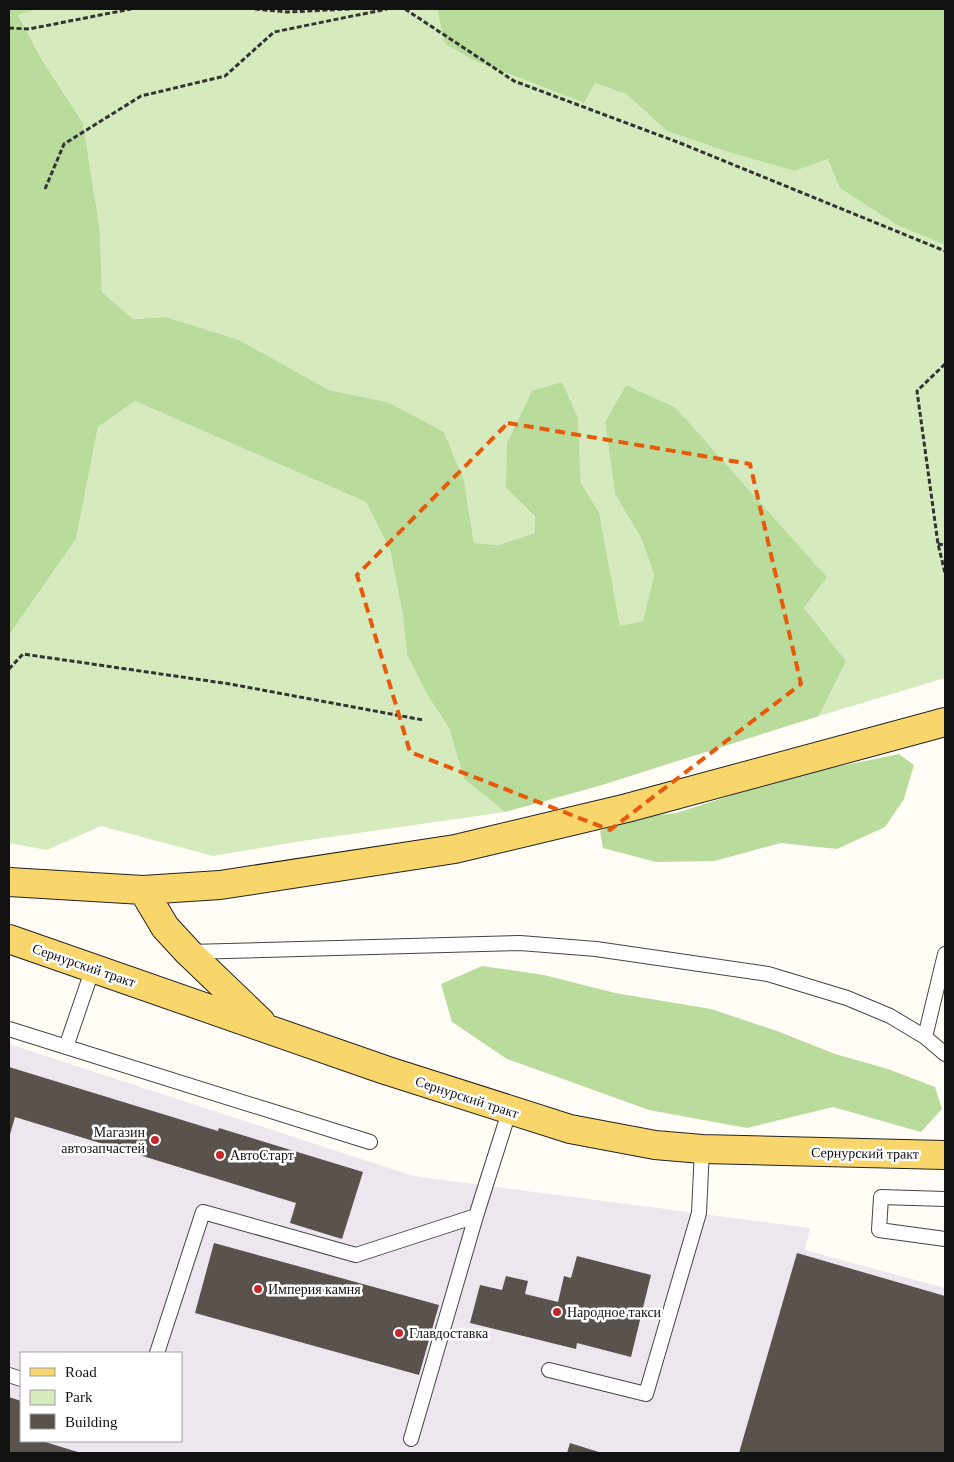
<svg xmlns="http://www.w3.org/2000/svg" width="954" height="1462" viewBox="0 0 954 1462" font-family="Georgia,serif">
  <style>
    .industrial { fill: #eee6ef; fill-rule: evenodd }
    .green { fill: #d5ebbd }
    .forest { fill: #b9dc9c }
    .building { fill: #5a524d }
    .lines { fill: none; stroke-linecap: round; stroke-linejoin: round }
    .lane-casing { stroke: #444; stroke-width: 16 }
    .primary-casing { stroke: #222; stroke-width: 30 }
    .path { stroke: #333; stroke-width: 3; stroke-dasharray: 5 2.5; stroke-linecap: butt }
    .lane { stroke: #fff; stroke-width: 14 }
    .primary { stroke: #f9d66b; stroke-width: 28 }
    .marked { fill: none; stroke: #e8590c; stroke-width: 4; stroke-dasharray: 10 6; stroke-linejoin: round }
    .poi-dot { fill: #c4262e; stroke: #fff; stroke-width: 2 }
    .labels { text-anchor: middle; stroke-width: 5; stroke-linejoin: round; paint-order: stroke }
    .street-label { font-size: 14px; fill: #111; stroke: #fff }
    .poi-label { font-size: 14px; fill: #111; stroke: #fff; text-anchor: start }
  </style>
  <rect width="100%" height="100%" fill="#fffdf5"/>
  <path class="industrial" d="M9,1044L413,1176L810,1228L805,1250L945,1288V1453H9ZM21,1353H181V1441H21Z"/>
  <path class="green" d="M38,9H437L445,44L473,60L584,103L595,83L626,94L667,131L728,152L795,171L828,159L899,226L945,245V678L819,716L846,661L804,608L827,577L675,407L626,385L605,422L615,494L641,538L654,575L643,621L620,627L599,512L581,483L578,418L506,488L535,518L536,533L499,545L474,543L464,481L387,402L329,390L239,340L166,317L133,319L102,292L100,231L83,123L42,60L18,15Z
    M135,401L366,502L390,550L403,616L407,655L428,696L449,728L464,779L505,812L302,841L213,856L101,826L47,850L9,843V635L76,539L98,427Z"/>
  <path class="forest" d="M9,9H38L18,15L42,60L83,123L100,231L102,292L133,319L166,317L239,340L329,390L387,402L444,432L464,481L474,543L499,545L535,533V517L506,488L507,443L532,391L562,382L578,418L581,483L599,512L620,626L643,621L654,575L641,538L615,494L605,422L626,385L675,407L827,577L804,608L846,661L819,716L602,785L505,812L464,779L449,728L428,696L407,655L403,616L390,550L366,502L135,401L98,427L76,539L9,635Z
    M437,9H945V245L899,226L840,188L828,159L795,171L728,152L667,131L626,94L595,83L584,103L473,60L445,44Z
    M899,754L914,765L904,799L885,827L837,849L781,843L714,861L656,862L603,848L600,831L629,818L676,813L797,775Z
    M482,966L544,975L615,993L711,1009L777,1031L835,1054L888,1069L935,1087L942,1109L921,1132L833,1107L747,1128L649,1110L507,1059L452,1022L441,984Z"/>
  <path class="building" d="M9,1067L218,1131L219,1128L363,1172L342,1239L290,1223L296,1203L15,1117L9,1138Z
    M214,1243L439,1305L419,1375L195,1313Z
    M797,1253L945,1296V1453H739Z
    M577,1256L651,1275L631,1357L577,1343L576,1349L470,1323L480,1285L502,1290L506,1276L528,1281L525,1294L558,1302L564,1276L571,1278Z
    M9,1397L21,1401V1441H42L81,1453H9Z
    M570,1443L602,1453H567Z"/>
  <g class="lines">
    <defs>
      <path id="lane" d="M189,952L520,943L596,949L768,974L847,998L890,1016L925,1037L945,1054
        M9,1029L370,1142
        M925,1037L945,954
        M66,1047L93,968
        M945,1199L881,1197L879,1230L945,1239
        M157,1353L203,1212L356,1255L476,1216L509,1112
        M549,1370L646,1394L699,1213L702,1149
        M9,1375L21,1379
        M411,1439L476,1216"/>
      <path id="primary" d="M9,882L143,890L220,885L455,849L627,808L945,722
        M143,890L165,927L188,952L261,1022
        M9,939L385,1070L570,1129L655,1145L702,1149L945,1155"/>
    </defs>
    <use href="#lane" class="lane-casing"/>
    <use href="#primary" class="primary-casing"/>
    <path class="path" d="M255,9L287,12L350,9
      M405,9L514,81L680,143L945,251
      M9,28L29,29L131,9
      M45,189L64,144L141,96L225,76L274,32L387,9
      M945,364L917,391L938,544L945,573
      M938,544L945,545
      M9,669L23,654L230,684L423,720"/>
    <use href="#lane" class="lane"/>
    <use href="#primary" class="primary"/>
  </g>
  <path class="marked" d="M508,423L750,464L801,684L610,830L410,752L357,575Z"/>
  <g class="poi-dot">
    <circle cx="155" cy="1140" r="5"/>
    <circle cx="220" cy="1155" r="5"/>
    <circle cx="258" cy="1289" r="5"/>
    <circle cx="557" cy="1312" r="5"/>
    <circle cx="399" cy="1333" r="5"/>
  </g>
  <g class="labels">
    <g class="street-label">
      <text transform="translate(84 965) rotate(19)" y="5">Сернурский тракт</text>
      <text transform="translate(467 1097) rotate(18)" y="5">Сернурский тракт</text>
      <text transform="translate(865 1153) rotate(1)" y="5">Сернурский тракт</text>
    </g>
    <g class="poi-label">
      <text x="145" y="1137" text-anchor="end">Магазин<tspan x="145" dy="16">автозапчастей</tspan></text>
      <text x="230" y="1160">АвтоСтарт</text>
      <text x="268" y="1294">Империя камня</text>
      <text x="567" y="1317">Народное такси</text>
      <text x="409" y="1338">Главдоставка</text>
    </g>
  </g>
  <rect width="954" height="1462" fill="none" stroke="#111111" stroke-width="20"/>
  <rect x="20" y="1352" width="162" height="90" fill="#ffffff" stroke="#a0a0a0"/>
  <rect x="30" y="1368" width="25" height="8" fill="#f9d66b" stroke="#a0a0a0"/>
  <text x="65" y="1377" font-size="15" fill="#111111">Road</text>
  <rect x="30" y="1390" width="25" height="15" fill="#d5ebbd" stroke="#a0a0a0"/>
  <text x="65" y="1402" font-size="15" fill="#111111">Park</text>
  <rect x="30" y="1414" width="25" height="15" fill="#5a524d" stroke="#a0a0a0"/>
  <text x="65" y="1427" font-size="15" fill="#111111">Building</text>
</svg>
